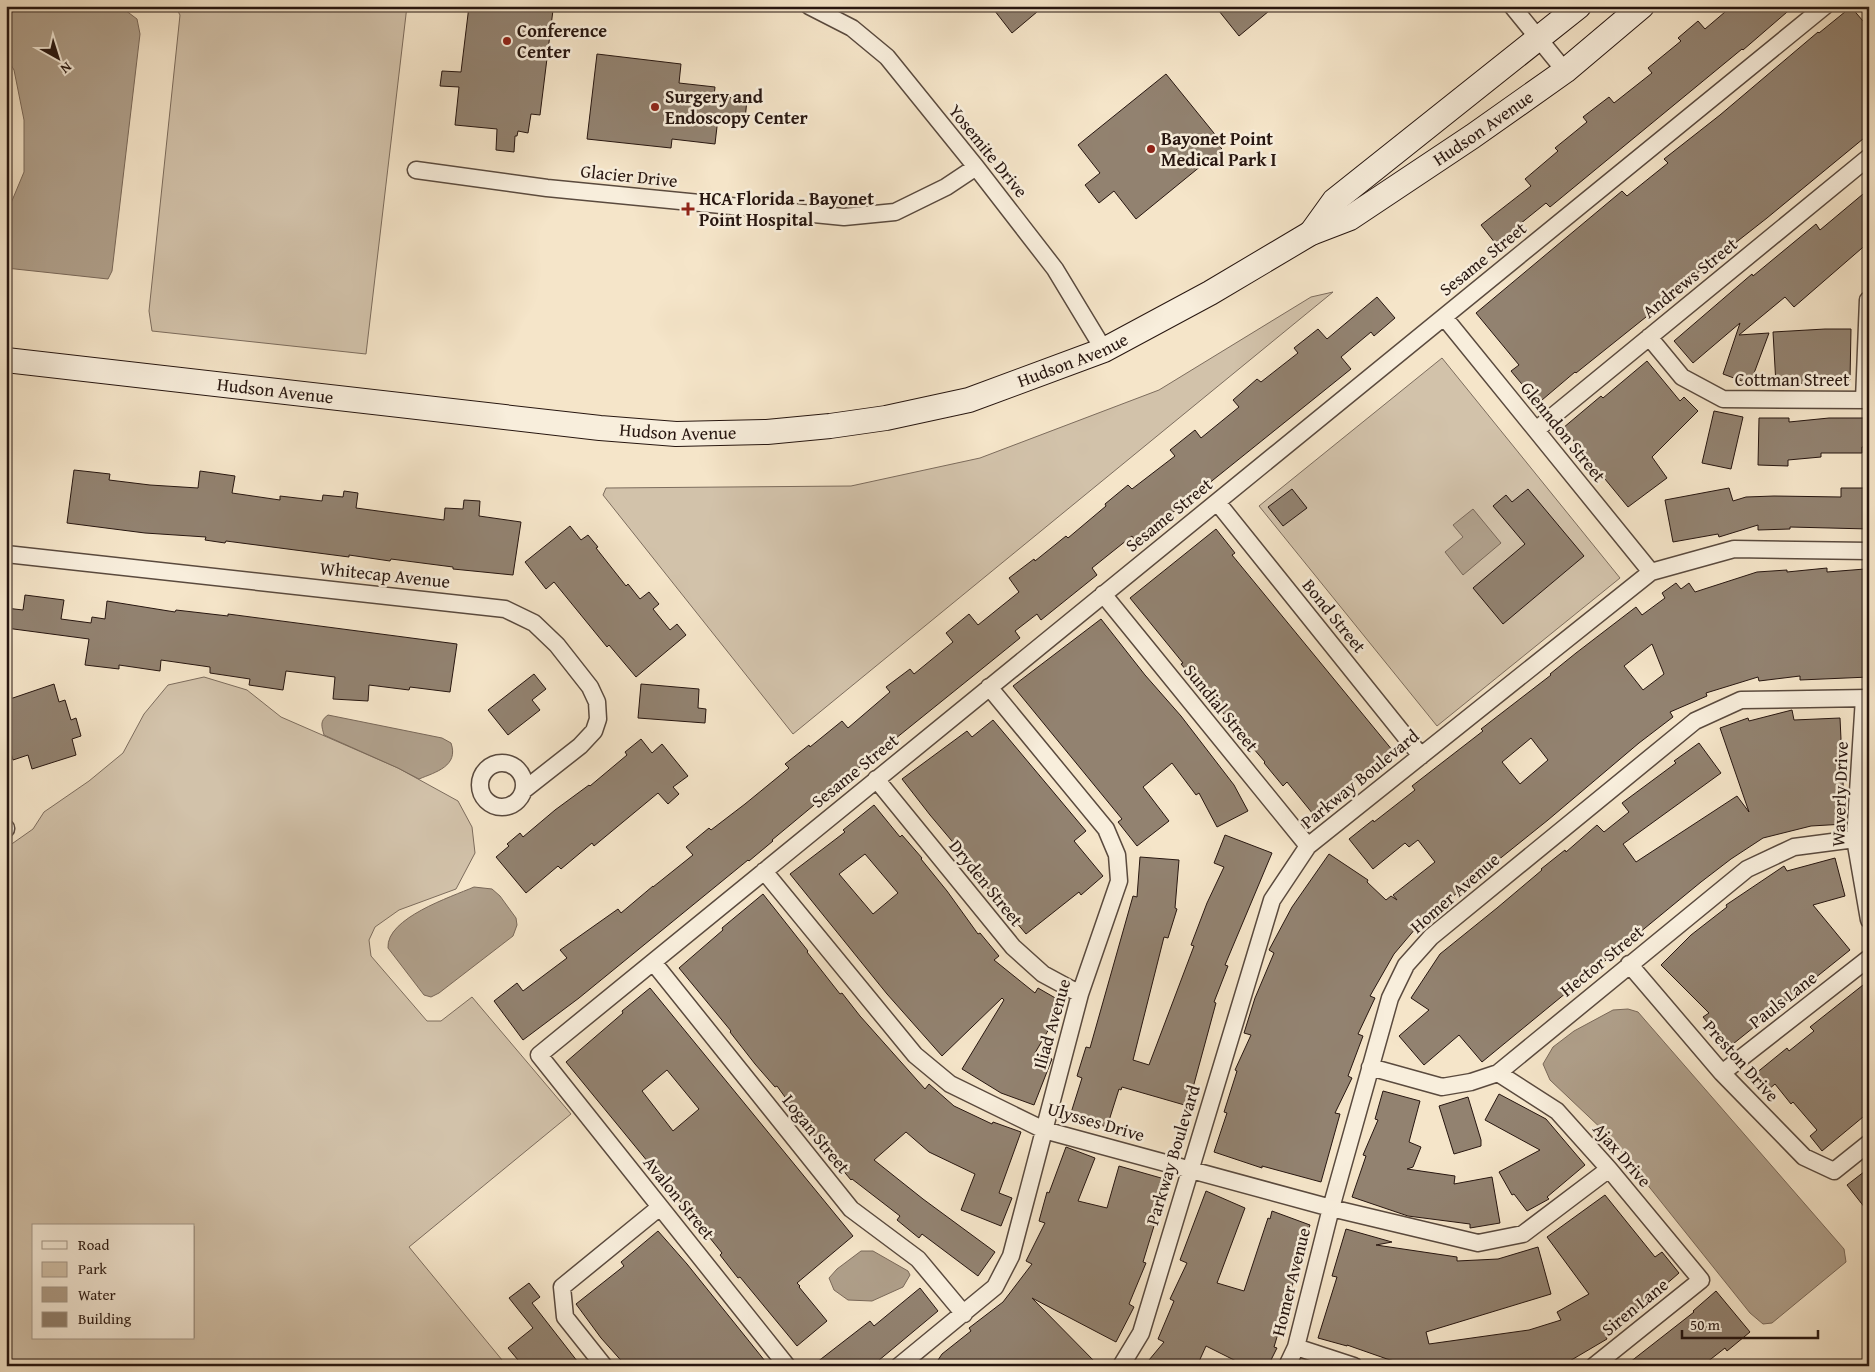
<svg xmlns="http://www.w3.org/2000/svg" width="1875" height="1372" viewBox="0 0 1875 1372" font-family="'Gentium Book Plus',serif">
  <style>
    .green { fill: #d2c2aa; stroke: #7c6c5d; fill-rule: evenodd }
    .water { fill: #af9f8a; stroke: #796859 }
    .building { fill: #928270; stroke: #271610; fill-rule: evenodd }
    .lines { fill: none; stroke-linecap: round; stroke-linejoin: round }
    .street-casing { stroke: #5a4a3e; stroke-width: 19 }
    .secondary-casing { stroke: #271610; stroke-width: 26 }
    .street { stroke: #f8eedc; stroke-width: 16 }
    .secondary { stroke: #f8eedc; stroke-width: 24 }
    .poi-dot { fill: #8f2418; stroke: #f8eedc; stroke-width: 2 }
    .labels { text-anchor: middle; stroke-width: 5; stroke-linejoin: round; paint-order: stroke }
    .poi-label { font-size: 18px; font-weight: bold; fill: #271610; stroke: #f8eedc; text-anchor: start }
    .street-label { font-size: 18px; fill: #271610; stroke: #f8eedc }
  </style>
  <rect width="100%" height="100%" fill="#f5e5c9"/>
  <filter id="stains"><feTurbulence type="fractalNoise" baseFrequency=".004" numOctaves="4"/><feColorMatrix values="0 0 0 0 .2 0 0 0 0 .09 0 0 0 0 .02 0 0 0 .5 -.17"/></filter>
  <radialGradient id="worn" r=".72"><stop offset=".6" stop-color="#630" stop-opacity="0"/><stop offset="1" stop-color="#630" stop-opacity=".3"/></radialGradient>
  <path class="green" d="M175,6H407L366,354L152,331L149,311L180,15Z
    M1333,292L793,734L603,495L606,488L851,486L980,458L1159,390L1311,297Z
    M1442,358L1620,578L1437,726L1259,506Z
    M204,677L247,690L281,717L398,768L458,801L472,827L475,853L456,889L399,910L375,927L369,940L371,956L427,1021H441L472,997L571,1114L409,1247L507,1366H6V848L33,829L44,812L89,781L123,753L144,714L168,685ZM34,1226H194V1338H34Z"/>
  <path class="water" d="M6,6H99L125,10L137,19L140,34L112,271L108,279L6,268V215L24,172V120L14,70L6,57Z
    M1473,509L1501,543L1463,575L1445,552L1463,537L1453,525Z
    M328,715L442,738L451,743C459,766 436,772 419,779L398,768L324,735C322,727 319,721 328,715Z
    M474,887L492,889L500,896L516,918L517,925L513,936L439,993L431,997L424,995L388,948C386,918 451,897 474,887Z
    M1628,1009L1638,1012L1844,1249L1846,1262L1772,1323L1763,1324L1750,1313L1606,1133L1550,1080L1543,1064L1553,1047L1574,1031L1613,1010Z
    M861,1251H873L908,1271L910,1275L903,1287L872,1301L848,1300L834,1290L829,1278L837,1269Z"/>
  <path class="building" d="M469,6H534L553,10L540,115L531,114L528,133L518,131L517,136H515L514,152L496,150L497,129L455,125L459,87L440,86L442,71L461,72Z
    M991,6H1044L1012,33Z
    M1215,6H1275L1239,36Z
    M1732,6H1794L1743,50L1742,49L1550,207L1546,203L1520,224L1524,229L1499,248L1481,225L1531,186L1525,179L1558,151L1555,148L1587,122L1583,117L1609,97L1614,103L1652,73L1648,68L1681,41L1678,38L1698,21L1705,29Z
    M1851,7L1869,28V134L1767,218L1692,277L1693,278L1671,297L1576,373L1575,372L1542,400L1530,386L1526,389L1511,371L1519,365L1476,313L1622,191L1627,196L1668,163L1664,159L1720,115L1818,32L1819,33Z
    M597,54L681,64L679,83L715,87L714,96L747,99L745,120L718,118L715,144L672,139L671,148L587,139Z
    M1166,74L1222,143L1219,145L1224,152L1209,164L1207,161L1136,219L1114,191L1099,203L1085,185L1100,173L1078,145Z
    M1869,189V242L1794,307L1785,297L1739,335L1769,333L1750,384L1723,374L1740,323L1693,363L1674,341L1752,274L1753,276L1816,224L1820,230Z
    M1377,297L1395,318L1374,336L1371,332L1341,357L1351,369L1136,542L1132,536L1092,568L1097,575L1041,620L1037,614L1015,631L1020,638L978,672L849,776L772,840L773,841L749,861L748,860L579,998L523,1040L494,1001L517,983L523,991L567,958L560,950L618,909L621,913L653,886V887L693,855L686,847L709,828L711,830L745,804L789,768L785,764L809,745L810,747L842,721L848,728L890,692L886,687L910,669L914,674L953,642L946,633L969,614L978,625L1019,592L1009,578L1034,559L1035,561L1066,536L1068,538L1106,506L1105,504L1128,485L1132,489L1175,456L1170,450L1195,430L1201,438L1239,407L1233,400L1257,379L1261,382L1298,353L1294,348L1318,329L1327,339Z
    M1825,329H1851L1850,380L1807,379V383L1776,385L1773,332Z
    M1647,361L1680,401L1684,397L1698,411L1652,457L1667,478L1628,507L1563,428L1601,396L1603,398Z
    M1714,411L1743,417L1731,469L1702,463Z
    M1759,418H1789V422L1829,418H1869V447H1862V453H1821V457L1788,460V466L1758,465Z
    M74,470L110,474L109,480L150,485L198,488L200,471L235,476L232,493L280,500V496L322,501L323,495L343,497L344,491L358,493L356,508L444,520L445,508L463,509L464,500L480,501L479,516L521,522L513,575L453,569V567L391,559L390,561L349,555V557L226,541L225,543L205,540L206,537L145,533L67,523Z
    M1729,488L1733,501L1746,497L1774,496L1841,497V488H1869V529L1790,527V529L1758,530V525L1719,537L1718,534L1673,542L1665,500Z
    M1292,489L1307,508L1283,526L1268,507Z
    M1528,489L1584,556L1503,624L1473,588L1525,544L1493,506L1506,495L1512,502Z
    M570,526L581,540L588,535L598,547L596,548L626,586L628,584L640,599L649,592L659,604L653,609L670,630L677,624L686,635L636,677L609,645L607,647L554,582L546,589L525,562Z
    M1216,529L1235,553L1232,555L1393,751L1353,782L1352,781L1313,814L1287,782L1283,786L1264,763L1265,762L1181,664L1183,663L1130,598Z
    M1827,568V572L1865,569L1869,616V677L1800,680V676L1759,681L1758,677L1706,693L1707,696L1670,712L1673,717L1639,743L1548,820L1421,922L1394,954L1370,996L1375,998L1358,1034L1363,1036L1348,1076L1352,1078L1335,1113L1340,1114L1321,1182L1262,1166V1168L1214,1152L1227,1113L1224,1112L1237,1071L1235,1070L1251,1035L1244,1033L1255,998L1274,953L1269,950L1292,907L1329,854L1368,880L1367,882L1386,900L1391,896L1397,900L1393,895L1435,862L1418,840L1409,847L1405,843L1373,869L1349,839L1373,820L1374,822L1415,790L1412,786L1483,731L1481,729L1551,675L1550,674L1576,653L1636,607L1642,615L1665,598L1662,593L1676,583L1681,589L1689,583L1695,592L1757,572L1787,570V572ZM1652,644L1664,674L1643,690L1624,666ZM1531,738L1548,760L1520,784L1502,762Z
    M25,595L64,600L61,619L91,623L92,617L105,619L107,601L175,612L176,610L228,616V614L457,644L450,692L410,687L409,690L369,685L368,701L333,699L335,677L286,671L283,690L249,685L250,679L210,673V667L161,660L160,671L119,665V669L85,665L89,639L6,628V608L23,610Z
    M1101,619L1145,675L1181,716L1234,785L1248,811L1217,827L1199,793L1196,795L1172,763L1143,787L1169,821L1137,846L1118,822L1122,819L1013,686Z
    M534,674L546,689L532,700L540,710L508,735L488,710Z
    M54,684L59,702L65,700L71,720L76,718L81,736L72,739L76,755L32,769L28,755L13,760L6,736V711L10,710L7,700Z
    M641,684L699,689L698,708L706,709L705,723L638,718Z
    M1792,710L1794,720L1840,718L1845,824L1811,826L1763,838L1731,859L1701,882L1482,1062L1459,1035L1424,1065L1399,1036L1429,1010L1411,998L1440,954L1497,908L1542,870L1541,869L1565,850L1566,852L1597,825L1604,832L1629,812L1622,803L1676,763L1674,761L1699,743L1721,773L1623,844L1636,862L1737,796L1749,812L1720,728L1748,718L1749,721Z
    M993,720L1086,831L1074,841L1103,876L1081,895L1079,892L1026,934L981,880L983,878L930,815L902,779L967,731L972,737Z
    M641,739L652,753L662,744L688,776L673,787L679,794L668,804L658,793L594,846L592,843L561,869L558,866L526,893L496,857L509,846L507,844L520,833L523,837L555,810L589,785L590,786L627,755L625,752Z
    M874,805L900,837L902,835L922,858L921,859L947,891L978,934L980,933L999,956L994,960L1035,993L1038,988L1064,1003L1035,1053L1052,1059L1034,1105L1001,1093L962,1069L1004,1000L1002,998L942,1056L887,994L790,874L845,832L843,830ZM865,854L898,893L873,914L839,874Z
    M1225,835L1272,853L1225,965L1228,966L1214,1002L1216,1003L1188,1106L1122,1087L1121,1090L1119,1089L1107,1127L1070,1116L1082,1078L1077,1076L1086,1047L1090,1048L1133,896L1137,897L1140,857L1179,860L1175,908L1177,909L1168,938L1164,937L1133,1060L1149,1065L1194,946L1191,945L1207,903L1224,867L1214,863Z
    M1835,858L1845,896L1813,905L1850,950L1728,1048L1703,1017L1709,1013L1661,965L1691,935L1727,907L1726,905L1784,866L1787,871Z
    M763,894L808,951L807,952L840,994L842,993L860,1016L925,1089L929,1084L954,1106L992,1124L993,1122L1021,1132L999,1193L1012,1198L1001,1226L961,1210L975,1174L929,1152L906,1132L874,1160L923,1199L995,1252L978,1276L922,1234L919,1238L897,1220L900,1216L852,1179L851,1180L806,1126L777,1086L775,1087L755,1064L730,1032L731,1031L679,968L723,930L722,928Z
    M1863,985L1869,993V1112L1822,1151L1810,1136L1817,1130L1793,1102L1791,1104L1775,1084L1768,1090L1755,1074L1787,1048L1789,1051L1814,1031L1810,1027Z
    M650,988L853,1236L797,1283L800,1286L799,1287L827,1321L797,1346L740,1277L738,1278L720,1255L722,1253L689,1212L566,1062L623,1013L622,1011ZM667,1070L699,1109L673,1131L642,1091Z
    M1383,1091L1420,1101L1409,1142L1421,1147L1413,1167L1407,1169L1455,1176L1454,1184L1492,1177L1500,1223L1470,1228V1224L1408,1216L1352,1197L1366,1156L1363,1155L1378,1120L1375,1119Z
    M1499,1094L1546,1119L1585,1165L1547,1197L1549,1199L1527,1211L1514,1194L1512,1195L1499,1172L1540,1150L1485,1120Z
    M1468,1097L1481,1140V1146L1454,1154L1439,1106Z
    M1066,1147L1095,1158L1078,1201L1107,1208L1119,1166L1168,1180L1143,1262L1146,1263L1129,1304L1134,1307L1116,1342L1032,1298L1099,1366H934L942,1354L971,1331L969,1328L1003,1302L1032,1264L1026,1261L1045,1223L1039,1221L1047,1192L1049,1193Z
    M1869,1168V1213L1847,1185Z
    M1206,1191L1245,1208L1217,1283L1244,1291L1268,1218L1270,1219L1272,1211L1310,1225L1297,1262L1299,1263L1274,1347L1277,1348L1268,1366H1246L1206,1346L1197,1366H1144L1164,1342L1158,1339L1174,1301L1170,1299L1187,1263L1180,1260Z
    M1605,1195L1655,1257L1662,1252L1679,1273L1606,1337L1607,1339L1568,1362L1569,1366H1414L1387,1359L1347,1345V1346L1318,1338L1337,1277L1332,1276L1346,1229L1392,1242L1376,1245L1457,1257V1261L1498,1259L1538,1247L1551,1294L1426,1332L1429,1344L1529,1330L1561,1320L1557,1312L1589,1294L1547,1237Z
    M658,1231L687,1264L769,1366H626L601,1338L576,1304L624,1266L621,1262Z
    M529,1283L540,1297L532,1303L581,1366H523L508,1348L533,1328L509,1298Z
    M920,1288L938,1311L872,1366H812L870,1321L874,1326Z
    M1716,1291L1750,1332L1727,1351L1725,1348L1702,1366H1625L1694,1312L1693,1311Z"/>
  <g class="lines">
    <defs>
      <path id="street" d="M809,6L852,28L887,57L976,167L1055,269L1104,350
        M1512,6L1565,71
        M416,170L547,188L844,217L895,212L946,187L976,167
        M1444,317L1651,572
        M1649,337L1682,377L1723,399L1869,400
        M1864,400L1868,300
        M1536,430L1869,157
        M1217,502L1421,756
        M6,554L505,609L534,623L557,645L590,687L597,702L598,719L594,731L580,746L524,790
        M1103,594L1308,846
        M1864,698L1855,839L1869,920
        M480 785a22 22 0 1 1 44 0a22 22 0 1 1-44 0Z
        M876,779L1013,947L1043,974L1080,994
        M6,828V829
        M764,871L915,1055L950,1084L1044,1130L1331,1208L1478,1243L1523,1234L1609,1169
        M653,962L851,1209L918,1259L964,1314
        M1629,964L1722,1073L1804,1157L1834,1171L1869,1143
        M1370,1067L1442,1087L1471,1082L1498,1073L1747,869L1794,847L1855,839
        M1498,1073L1557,1111L1609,1169L1701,1280L1594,1366
        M1722,1073L1869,958
        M1296,1347L1354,1366
        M604,1366L565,1317L562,1287L660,1207
        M787,1366L539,1055L1825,6
        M899,1366L995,1287L1011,1256L1080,994L1119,881L1117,855L1106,829L989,687
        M1121,1366L1141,1333L1272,900L1308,846L1651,572L1734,549L1869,551
        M1287,1366L1296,1347L1331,1208L1390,998L1406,965L1431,937L1695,721L1741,700L1869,698"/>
      <g id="secondary">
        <path d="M1311,233L1334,201L1579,6"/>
        <path id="s1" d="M6,360L600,428L676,434L767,432L830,426L886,418L969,400L1104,350L1210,293L1311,233L1350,218L1473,136L1565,71L1642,6"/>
      </g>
    </defs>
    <use href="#street" class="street-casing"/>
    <use href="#secondary" class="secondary-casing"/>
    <use href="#street" class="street"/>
    <use href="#secondary" class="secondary"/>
  </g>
  <g class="poi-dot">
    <circle cx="507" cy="41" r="5"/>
    <circle cx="655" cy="107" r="5"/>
    <circle cx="1151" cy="149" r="5"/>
    <path d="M685.5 201.5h5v5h5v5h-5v5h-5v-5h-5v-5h5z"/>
  </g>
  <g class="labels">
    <g class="poi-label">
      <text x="517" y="37">Conference<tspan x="517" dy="21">Center</tspan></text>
      <text x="665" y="103">Surgery and<tspan x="665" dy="21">Endoscopy Center</tspan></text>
      <text x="1161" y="145">Bayonet Point<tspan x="1161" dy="21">Medical Park I</tspan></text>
      <text x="699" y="205">HCA Florida - Bayonet<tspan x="699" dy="21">Point Hospital</tspan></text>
    </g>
    <g class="street-label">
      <text dy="6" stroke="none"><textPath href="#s1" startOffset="1554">Hudson Avenue</textPath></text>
      <text transform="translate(988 151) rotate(51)" y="6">Yosemite Drive</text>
      <text transform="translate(629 176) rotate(6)" y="6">Glacier Drive</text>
      <text transform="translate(1483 259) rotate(-39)" y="6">Sesame Street</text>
      <text transform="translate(1690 278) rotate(-39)" y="6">Andrews Street</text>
      <text dy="6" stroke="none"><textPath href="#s1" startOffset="1081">Hudson Avenue</textPath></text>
      <text x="1792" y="386">Cottman Street</text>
      <text dy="6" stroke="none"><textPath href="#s1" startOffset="271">Hudson Avenue</textPath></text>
      <text dy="6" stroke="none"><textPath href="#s1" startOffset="676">Hudson Avenue</textPath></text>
      <text transform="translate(1563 432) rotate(51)" y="6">Glenndon Street</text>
      <text transform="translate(1169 515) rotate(-39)" y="6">Sesame Street</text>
      <text transform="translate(385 575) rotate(6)" y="6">Whitecap Avenue</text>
      <text transform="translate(1334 616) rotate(51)" y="6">Bond Street</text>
      <text transform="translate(1221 708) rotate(51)" y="6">Sundial Street</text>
      <text transform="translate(855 771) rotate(-39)" y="6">Sesame Street</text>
      <text transform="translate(1360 779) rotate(-39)" y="6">Parkway Boulevard</text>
      <text transform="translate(1840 794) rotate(-88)" y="6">Waverly Drive</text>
      <text transform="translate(986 883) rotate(51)" y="6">Dryden Street</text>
      <text transform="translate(1455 893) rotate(-41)" y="6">Homer Avenue</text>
      <text transform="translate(1602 961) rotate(-39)" y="6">Hector Street</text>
      <text transform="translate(1783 1000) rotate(-38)" y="6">Pauls Lane</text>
      <text transform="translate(1052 1024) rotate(-74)" y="6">Iliad Avenue</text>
      <text transform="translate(1741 1061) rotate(48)" y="6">Preston Drive</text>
      <text transform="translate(1096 1122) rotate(16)" y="6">Ulysses Drive</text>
      <text transform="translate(816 1134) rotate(51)" y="6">Logan Street</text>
      <text transform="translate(1173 1155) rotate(-73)" y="6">Parkway Boulevard</text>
      <text transform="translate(1622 1155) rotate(49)" y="6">Ajax Drive</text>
      <text transform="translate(679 1198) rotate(51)" y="6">Avalon Street</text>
      <text transform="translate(1291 1282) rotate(-76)" y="6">Homer Avenue</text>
      <text transform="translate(1635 1307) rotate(-39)" y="6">Siren Lane</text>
    </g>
  </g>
  <rect width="1875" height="1372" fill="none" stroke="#f5e5c9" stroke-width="25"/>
  <rect x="8" y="8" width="1860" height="1357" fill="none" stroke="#271610" stroke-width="2.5"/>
  <rect x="12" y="12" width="1850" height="1347" fill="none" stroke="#271610"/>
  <rect x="32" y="1224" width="162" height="115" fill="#f8eedc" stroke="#a4988a"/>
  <rect x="42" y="1241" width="25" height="8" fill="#f8eedc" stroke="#a4988a"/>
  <text x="78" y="1250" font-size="15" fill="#271610">Road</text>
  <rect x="42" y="1262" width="25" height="15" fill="#d2c2aa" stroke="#a4988a"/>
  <text x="78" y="1274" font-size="15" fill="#271610">Park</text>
  <rect x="42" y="1287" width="25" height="15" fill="#af9f8a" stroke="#a4988a"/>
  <text x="78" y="1300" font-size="15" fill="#271610">Water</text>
  <rect x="42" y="1312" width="25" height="15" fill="#928270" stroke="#a4988a"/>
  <text x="78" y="1324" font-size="15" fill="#271610">Building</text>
  <g transform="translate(58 58) rotate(141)" stroke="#f8eedc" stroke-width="4" paint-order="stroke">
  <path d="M0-4L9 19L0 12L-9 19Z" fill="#271610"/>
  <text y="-8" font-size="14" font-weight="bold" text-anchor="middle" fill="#271610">N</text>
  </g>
  <path d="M1682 1330v8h136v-8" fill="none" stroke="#271610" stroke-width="2.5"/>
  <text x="1690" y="1330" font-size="15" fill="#271610" stroke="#f8eedc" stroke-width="4" paint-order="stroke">50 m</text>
  <rect width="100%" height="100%" filter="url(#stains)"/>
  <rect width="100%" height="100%" fill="url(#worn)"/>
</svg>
